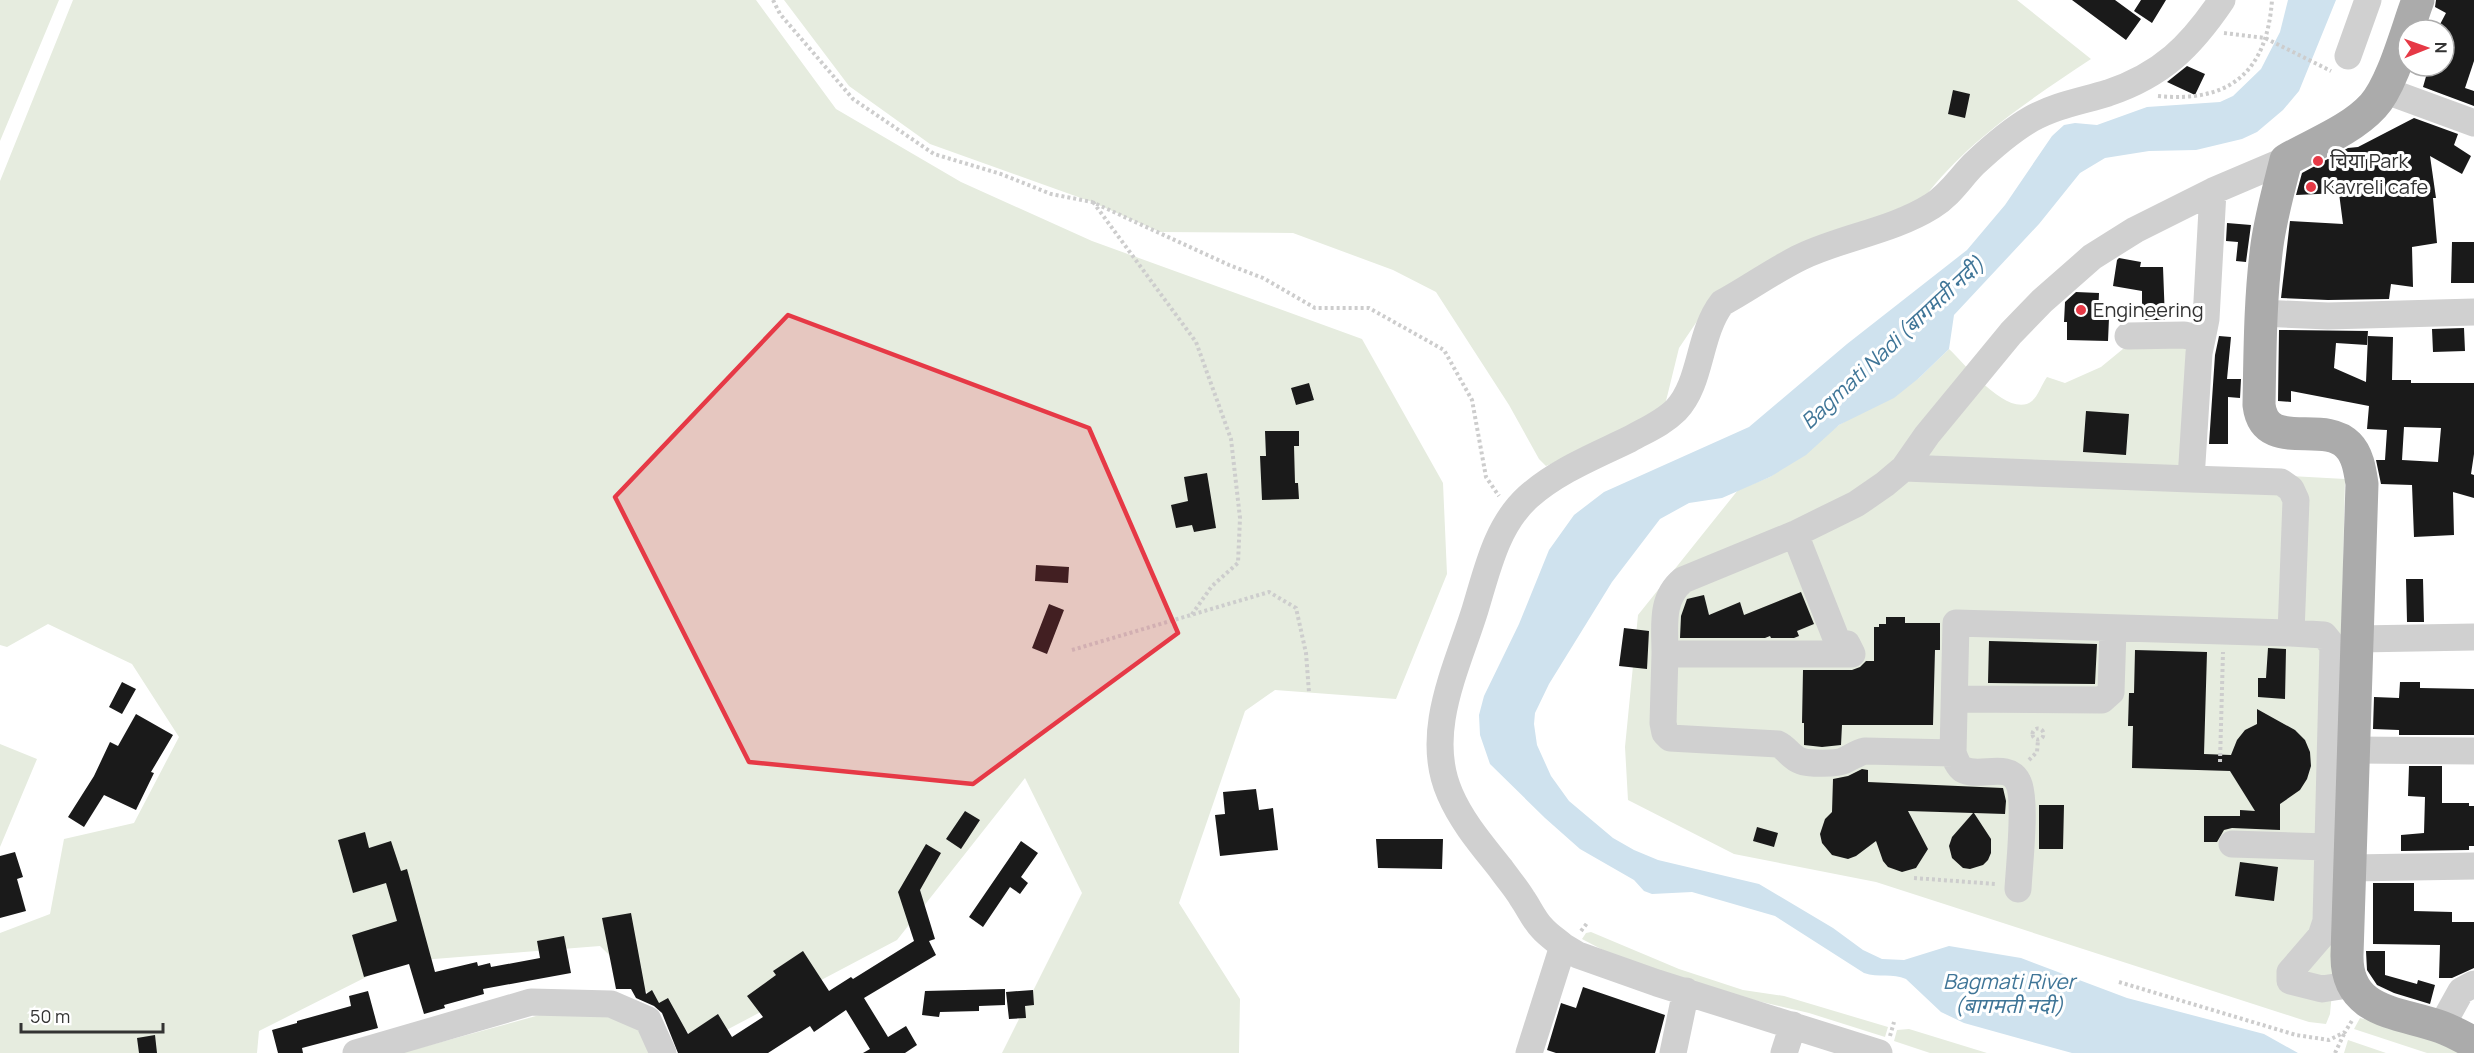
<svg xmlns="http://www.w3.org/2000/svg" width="2474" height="1053" viewBox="0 0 2474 1053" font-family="Manrope,'Noto Sans Devanagari',sans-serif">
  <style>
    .green { fill: #e6ecdf }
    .water { fill: #cfe2ee }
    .building { fill: #1a1a1a; fill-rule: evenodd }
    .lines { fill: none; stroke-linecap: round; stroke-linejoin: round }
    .path { stroke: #cdcdcd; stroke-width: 4; stroke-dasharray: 3 3; stroke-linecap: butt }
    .minor { stroke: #d0d0d0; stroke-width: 27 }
    .major { stroke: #ababab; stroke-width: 33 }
    .marked { fill: #e63946; fill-opacity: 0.2; stroke: #e63946; stroke-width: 4.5; stroke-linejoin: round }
    .poi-dot { fill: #e63946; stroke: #fff; stroke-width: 2 }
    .labels { text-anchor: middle; stroke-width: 6; stroke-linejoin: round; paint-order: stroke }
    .poi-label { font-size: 20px; fill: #333; stroke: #fff; text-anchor: start }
    .water-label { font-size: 21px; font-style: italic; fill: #3f7597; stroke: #fff }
  </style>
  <rect width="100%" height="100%" fill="#fff"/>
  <path class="green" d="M0,0H59L0,141Z
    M73,0H756L836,109L961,182L1092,241L1362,339L1443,483L1447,574L1396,699L1275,690L1245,711L1179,903L1240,999L1239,1053H1002L1082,893L1025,778L897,940L700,1044L600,946L396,962L259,1031L257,1053H0V933L50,914L64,839L134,823L179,737L132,664L48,624L7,647L0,645V181Z
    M784,0H2017L2091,59C2031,99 1968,140 1924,198L1714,296L1679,348L1665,405L1602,442L1546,466L1539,459L1509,405L1436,292L1393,270L1293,233L1160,232L1092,202L930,144L849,86Z
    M2129,344L2203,348L2196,471L2345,479L2334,970L2330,1014L2326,1024L2309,1022L1876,882L1734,854L1628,800L1625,747L1638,615L1738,490L1770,477L1839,425L1919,378L1949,349C1964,363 2009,420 2032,401C2038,396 2042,384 2047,377L2065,383L2101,367Z
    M0,744L37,759L0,847Z
    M1591,932L1679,969L1743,990L1784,996L1888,1027L1885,1037L1809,1013L1745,998L1620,959L1582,939L1586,933Z
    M593,1011L642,1030L651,1053H401L547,1013Z
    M2360,1018L2423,1034L2465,1053H2427L2354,1029Z
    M1909,1029L1987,1053H1930L1894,1041L1897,1030Z
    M2348,1040L2386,1053H2344Z"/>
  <path class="water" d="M2288,0H2336L2299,91L2283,110L2257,132L2242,139L2196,150L2149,151L2105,158L2080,173L2039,224L1954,315L1949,349L1919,378L1894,398L1839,425L1806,455L1770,477L1722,498L1689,503L1660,519L1612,582L1549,684L1535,713L1534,724L1537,745L1551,776L1569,801L1613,838L1634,850L1658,860L1759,884L1833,928L1863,950L1882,959L1904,960L1949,946L2021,958L2127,998L2264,1034L2298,1053H2072L1964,1023L1941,1012L1906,979C1893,973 1878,978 1864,973L1775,916L1692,892L1652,894L1644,891L1634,880L1580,849L1545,818L1490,764L1480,735L1479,715L1484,696L1519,624L1549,550L1574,515L1604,492L1749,427L1847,344L1967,250L2005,205L2052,136L2064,125L2075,123L2097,125L2147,107L2220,102L2233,96L2261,69L2280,32Z"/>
  <path class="building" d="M2072,0H2115L2141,19L2126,40Z
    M2141,0H2166L2152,23L2134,11Z
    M2436,0H2474V61L2465,88L2474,91V106L2423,87L2429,66H2444V30H2437L2446,13L2435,7Z
    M2187,66L2205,74L2195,95L2167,82Z
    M1953,90L1970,94L1965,118L1948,114Z
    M2414,118L2458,134L2454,145L2471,156L2462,174L2430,156L2436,198H2433L2437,243L2412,247L2413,287L2391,284L2389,299L2328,300L2281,298L2290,221L2343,224L2339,193L2296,195L2302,173L2348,148L2358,147Z
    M2227,223L2251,225L2246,262L2236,261L2238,242L2226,241Z
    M2452,242H2474V283H2451Z
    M2119,258L2141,262L2140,267H2163L2165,320H2142V291L2113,286L2117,260Z
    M2076,292L2099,293L2098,318H2109L2108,341L2067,340V322H2064L2065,302Z
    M2464,328L2465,351L2433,352L2432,329Z
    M2279,330L2368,331L2367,345L2336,343L2334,368L2366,382L2368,336L2393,337L2392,380H2411V383H2474V454L2471,474L2474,475V498L2453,492L2454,535L2414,537L2412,485L2381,484L2376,460H2385L2387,430L2367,429L2369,406L2291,391V402L2278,401ZM2404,427L2441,428L2438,462L2402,460Z
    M2219,336L2231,337L2227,379H2241L2240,398L2228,397V444H2209L2215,355Z
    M1309,383L1314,400L1296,405L1291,388Z
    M2086,411L2129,414L2126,455L2083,452Z
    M1265,431H1299V446H1294L1295,483H1298L1299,499L1262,500L1260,456H1266Z
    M1207,473L1216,528L1194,532L1192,525L1176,528L1171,505L1188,501L1184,477Z
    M1036,565L1069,567L1068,583L1035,581Z
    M2406,579H2423L2424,622H2407Z
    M1801,592L1814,624L1797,631L1799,636L1794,638H1771L1770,636L1765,638H1680L1681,616L1687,599L1704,595L1709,615L1740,602L1744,615Z
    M1049,604L1064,610L1047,654L1032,648Z
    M1886,617H1905V623H1940V650H1935L1933,725H1842L1841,745L1822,747L1804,745V723H1802L1803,670H1852L1860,667L1866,661H1874V627H1879V624H1886Z
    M1624,628L1649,631L1647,669L1619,666Z
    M1989,641L2097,644L2095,684L1988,683Z
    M2268,648L2286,649L2285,699L2258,697V678H2266Z
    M2135,650L2207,652L2204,754L2231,755L2237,740L2245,730L2257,724V709L2295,730L2305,740L2310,752L2311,766L2307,779L2300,790L2280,804V830L2232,828L2224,830L2217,842H2204V816H2240V810L2255,811L2230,771L2132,768L2133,726H2128L2129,693H2134Z
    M122,682L136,689L122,714L109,707Z
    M2400,682H2420V688L2474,689V735H2399V730L2373,729L2374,697L2399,698Z
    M136,714L173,735L151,772L154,773L136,810L104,795L84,827L68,817L94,776L110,742L118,746Z
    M2409,766H2442V803H2469V806H2474V846H2469V850L2401,851V835L2424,833L2425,797L2408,796Z
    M1862,769L1868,770V782L2003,788L2006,801L2005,814L1974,813L1991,839V853L1988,860L1983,865L1970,869L1963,868L1952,858L1949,846L1952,837L1973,813L1908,811L1928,849L1916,868L1902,872L1888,867L1883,861L1876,841L1856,856L1848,859L1832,855L1822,843L1820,834L1825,819L1832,812L1833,779L1848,776Z
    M1256,789L1259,810L1273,808L1278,850L1220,856L1215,815L1225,814L1223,792Z
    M2039,805H2064L2063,849H2039Z
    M965,811L980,820L961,849L946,839Z
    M1757,827L1778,833L1774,847L1753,841Z
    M365,832L369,848L391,841L401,871L407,869L435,972L477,962L478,966L490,963L491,967L540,958L537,941L564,936L571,973L483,989L484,994L444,1005L445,1008L424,1014L409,964L364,977L352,935L397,921L386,883L353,893L338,840Z
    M1376,839H1443L1442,869L1378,868Z
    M1021,841L1038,853L1021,877L1028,883L1020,894L1010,887L983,927L969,917Z
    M926,844L941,853L920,890L935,939L929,941L936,955L864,998L888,1037L906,1026L917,1045L905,1053H863L870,1049L846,1010L814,1032L810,1026L768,1053H678L662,1013L654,1006L636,998L631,989H616L602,918L631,913L646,994L652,990L659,1003L668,998L688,1034L718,1014L732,1037L763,1017L747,996L776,975L773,971L803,951L829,991L851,977L853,979L914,941L898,892Z
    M15,852L23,877L17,879L26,911L0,918V856Z
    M2240,862L2278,867L2274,901L2235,896Z
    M2373,883H2414V911L2452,912V922H2474V968L2452,978H2439L2440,945L2373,944Z
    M2366,951H2385V975L2417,984L2418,980L2435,985L2430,1004L2394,993L2377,985L2367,970Z
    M1583,987L1665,1015L1655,1053H1556L1547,1050L1561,1003L1576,1008Z
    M1005,989V1005L979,1006V1011L940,1012L939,1017L922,1015L925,991Z
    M1033,990L1034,1005L1025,1006L1026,1018L1009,1019L1006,992Z
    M368,991L378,1028L302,1048L303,1053H278L272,1030L297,1023V1021L351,1006L349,996Z
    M155,1035L157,1053H139L137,1038Z"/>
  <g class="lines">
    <path class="path" d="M773,0L780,14L853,99L934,154L1001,174L1051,194L1092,202L1229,265L1263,278L1315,308H1369L1444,350L1472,400L1486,477L1499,496
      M2224,33L2265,38L2331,71
      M2158,96C2230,103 2267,72 2272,0
      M1093,202L1196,342L1231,439L1240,518L1238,563L1212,586L1190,617
      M1072,650L1269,592L1296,608L1306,653L1309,692
      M2032.5 734a5.5 5.5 0 1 1 11 0a5.5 5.5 0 1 1-11 0Z
      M2029,760L2037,752L2038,740
      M2220,762L2223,652
      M1914,878L1996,884
      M1581,931L1588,922
      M2119,982L2296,1035L2329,1040L2345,1032L2353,1019
      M1890,1036L1894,1022
      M2335,1053L2345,1032"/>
    <path class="minor" d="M2348,56L2368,0
      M2384,90L2474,123
      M2261,313L2328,316L2474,312
      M2202,339L2206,319L2213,191
      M1904,468L2191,479L2199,353L2202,339L2184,335L2128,336
      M2191,479L2281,482L2291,489L2296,500L2291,633L2324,635L2333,646L2326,921L2321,936L2290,972V981L2322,989L2354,984
      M2358,639L2474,637
      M1665,654C1665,626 1660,599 1683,580L1795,534
      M1955,699L2102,700L2111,692L2113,629
      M2355,750L2474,751
      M1953,753L1956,623L2291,633
      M2232,844L2327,847
      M2351,868L2474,866
      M2018,889C2019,867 2027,799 2018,782C2008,761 1979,779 1962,769C1957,765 1955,758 1953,753L1865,751C1856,753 1851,758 1843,761C1837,764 1808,764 1801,761C1791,758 1787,748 1778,744L1670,738L1665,733L1663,723L1665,654H1852L1847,644L1839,643L1836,638L1795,534L1856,504L1885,484L1904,468L1927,435L2011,333L2042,301L2092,257L2135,230L2213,191L2286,160
      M1563,946L1578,955L1657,983L1879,1053
      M2441,1027L2461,991L2474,984
      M356,1053L531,1002L611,1004L648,1020L663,1053
      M1529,1053L1563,946C1556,940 1548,935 1542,928C1534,920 1529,908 1522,898C1516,888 1508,879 1501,869C1482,845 1462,822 1450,794C1423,733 1457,668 1475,610C1487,571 1496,526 1528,497C1557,471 1595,456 1630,439C1646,430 1663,423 1676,410C1702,383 1698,334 1722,303C1748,289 1774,270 1801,257C1843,237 1892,231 1932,206C1950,195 1960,178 1974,164C1991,148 2010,131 2031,119C2056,105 2082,101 2108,93C2162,75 2191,46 2222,0
      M1673,1053L1686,991
      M1784,1053L1793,1025"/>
    <path class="major" d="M2418,0C2407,29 2393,84 2373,106C2351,130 2314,144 2286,160C2279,188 2271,216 2267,245C2260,298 2260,352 2259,405C2265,454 2323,419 2348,445C2358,455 2360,471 2362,484L2347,955C2346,1014 2400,1012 2441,1027C2452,1031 2463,1037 2474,1043"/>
  </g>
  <path class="marked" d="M788,315L1089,428L1178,633L973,784L749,762L615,497Z"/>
  <g class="poi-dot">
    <circle cx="2318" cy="161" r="6"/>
    <circle cx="2311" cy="187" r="6"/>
    <circle cx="2081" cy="310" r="6"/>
  </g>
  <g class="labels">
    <g class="poi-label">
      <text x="2330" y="168">चिया Park</text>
      <text x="2323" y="194">Kavreli cafe</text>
      <text x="2093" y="317">Engineering</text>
    </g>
    <g class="water-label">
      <text transform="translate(1893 343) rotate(-43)" y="7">Bagmati Nadi (बागमती नदी)</text>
      <text x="2009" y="989">Bagmati River<tspan x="2009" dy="24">(बागमती नदी)</tspan></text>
    </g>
  </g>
  <g transform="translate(2426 48) rotate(89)"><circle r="28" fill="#ffffff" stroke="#adadad" stroke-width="1.5"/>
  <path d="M0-4.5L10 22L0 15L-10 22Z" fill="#e63946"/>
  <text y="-9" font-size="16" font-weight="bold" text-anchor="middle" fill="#333333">N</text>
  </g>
  <path d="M21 1023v9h142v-9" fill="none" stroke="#333333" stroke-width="3"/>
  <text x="30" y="1023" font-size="18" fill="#333333" stroke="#ffffff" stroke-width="4.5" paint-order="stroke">50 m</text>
</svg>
